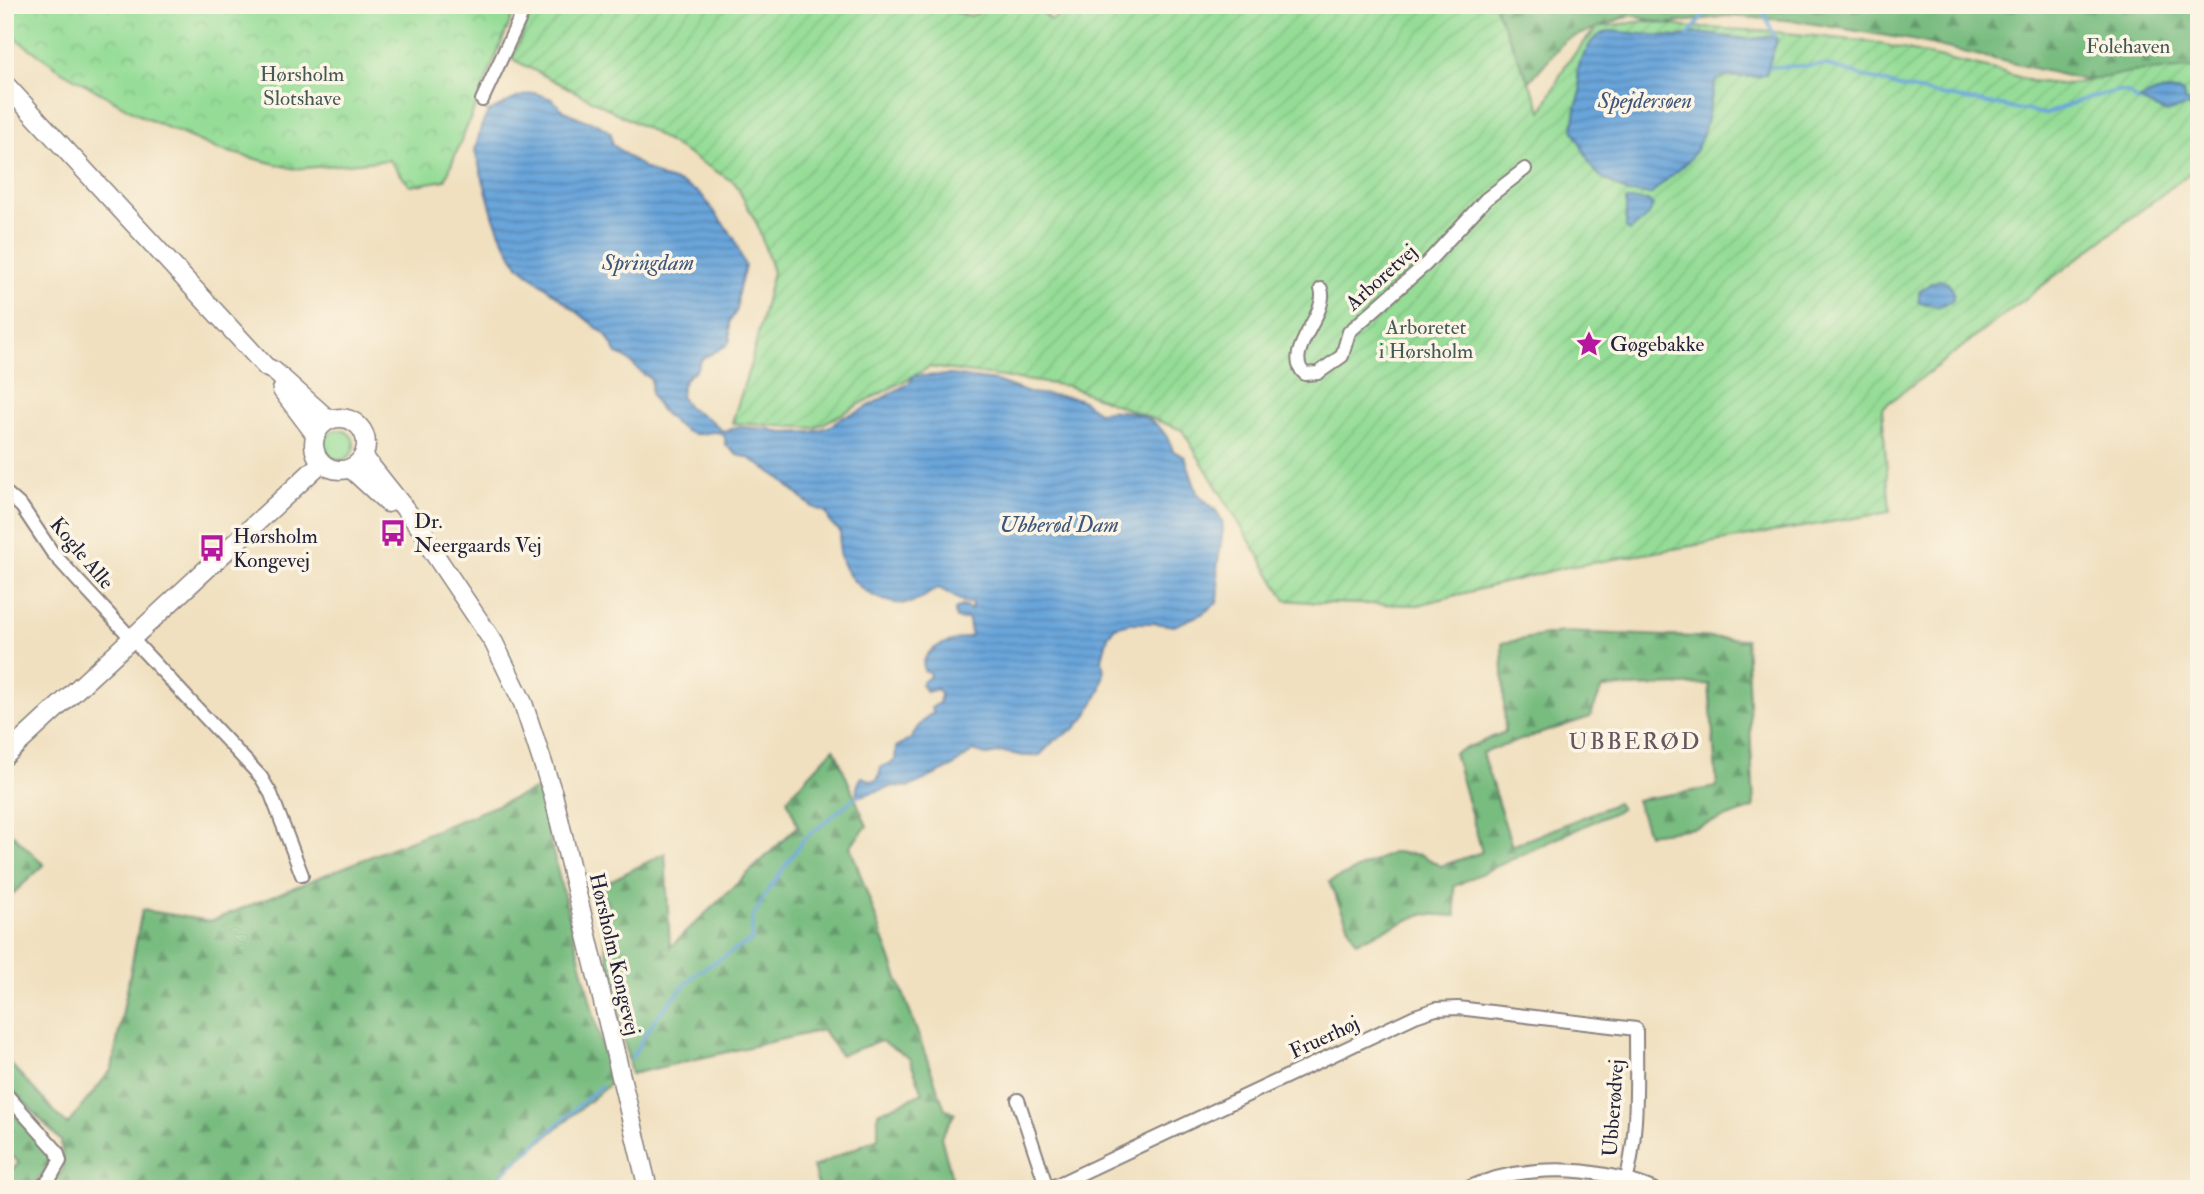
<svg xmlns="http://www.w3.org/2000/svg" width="2204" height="1194" viewBox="0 0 2204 1194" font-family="'IM FELL Double Pica',serif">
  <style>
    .grass { fill: url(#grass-tufts); stroke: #5c8069; stroke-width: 2 }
    .forest { fill: url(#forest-firs); stroke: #4d6f5e; stroke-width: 2 }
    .park { fill: url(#park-crowns); stroke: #5c8069; stroke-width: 2 }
    .garden { fill: url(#garden-furrows); stroke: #5c8069; stroke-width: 2 }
    .water { fill: url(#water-rules); stroke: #46648a; stroke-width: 2 }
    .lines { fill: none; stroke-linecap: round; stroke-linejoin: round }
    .stream { stroke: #69a5da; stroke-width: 3.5 }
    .street-casing { stroke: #89817e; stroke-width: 16 }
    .secondary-casing { stroke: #89817e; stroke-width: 21 }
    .street { stroke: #fff; stroke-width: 12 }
    .secondary { stroke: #fff; stroke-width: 18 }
    .labels { text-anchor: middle; stroke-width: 7; stroke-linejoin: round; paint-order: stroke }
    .park-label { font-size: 21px; fill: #445a57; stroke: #fcf5e5 }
    .street-label { font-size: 21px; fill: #22223b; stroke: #fcf5e5 }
    .poi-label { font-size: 21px; fill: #22223b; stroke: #fcf5e5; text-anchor: start }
    .water-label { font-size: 23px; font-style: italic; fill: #3e567b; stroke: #fcf5e5 }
    .neighbourhood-label { font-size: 23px; letter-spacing: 2px; fill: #67565f; stroke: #fcf5e5 }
  </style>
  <defs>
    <pattern id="grass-tufts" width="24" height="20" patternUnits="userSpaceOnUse" patternTransform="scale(1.75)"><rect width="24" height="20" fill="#95dd97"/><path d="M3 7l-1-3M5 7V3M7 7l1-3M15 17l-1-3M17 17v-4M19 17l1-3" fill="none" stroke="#80bd83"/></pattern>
    <pattern id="forest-firs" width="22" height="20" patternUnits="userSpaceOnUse" patternTransform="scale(1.75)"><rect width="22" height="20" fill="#78bc80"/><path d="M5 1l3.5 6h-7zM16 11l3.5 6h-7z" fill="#62986a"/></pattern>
    <pattern id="park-crowns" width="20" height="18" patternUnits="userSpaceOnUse" patternTransform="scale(1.75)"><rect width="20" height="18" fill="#95dd97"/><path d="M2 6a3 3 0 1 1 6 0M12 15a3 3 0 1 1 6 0" fill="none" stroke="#80bd83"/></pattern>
    <pattern id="garden-furrows" width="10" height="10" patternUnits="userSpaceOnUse" patternTransform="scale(1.75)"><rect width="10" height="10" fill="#95dd97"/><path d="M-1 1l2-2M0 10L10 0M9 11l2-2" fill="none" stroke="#80bd83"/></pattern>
    <pattern id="water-rules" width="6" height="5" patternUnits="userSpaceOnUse" patternTransform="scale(1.75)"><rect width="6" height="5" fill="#69a5da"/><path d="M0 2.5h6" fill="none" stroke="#5686b2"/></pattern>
  </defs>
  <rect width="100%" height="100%" fill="#fcf5e5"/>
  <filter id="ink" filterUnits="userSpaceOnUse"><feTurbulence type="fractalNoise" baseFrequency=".0143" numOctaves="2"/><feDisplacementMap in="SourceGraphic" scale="14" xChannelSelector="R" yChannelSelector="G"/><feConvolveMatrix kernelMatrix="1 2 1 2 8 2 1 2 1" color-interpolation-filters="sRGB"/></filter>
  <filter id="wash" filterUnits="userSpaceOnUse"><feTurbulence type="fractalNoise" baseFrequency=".00686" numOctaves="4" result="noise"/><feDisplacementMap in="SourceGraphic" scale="28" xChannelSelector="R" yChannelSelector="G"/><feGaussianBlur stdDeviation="1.57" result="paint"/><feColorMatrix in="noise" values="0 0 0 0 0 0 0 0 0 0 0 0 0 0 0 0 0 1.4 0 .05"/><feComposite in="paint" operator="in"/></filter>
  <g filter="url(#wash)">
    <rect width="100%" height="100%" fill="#f0e0c0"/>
    <path class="grass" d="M324 445a15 15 0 1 1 30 0a15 15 0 1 1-30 0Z"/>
    <path class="forest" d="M1494,5H2199V80L2123,89L1912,40L1796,21L1727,16L1666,24L1630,15L1565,40L1529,82Z
      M1562,632L1746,639L1754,808L1694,828L1648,834L1636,800L1717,787L1709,684L1602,688L1590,717L1482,753L1512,846L1617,803L1621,809L1454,886L1456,916L1422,914L1356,942L1329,882L1394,852L1422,855L1441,866L1482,852L1454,753L1505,732L1502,643Z
      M834,748L867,826L850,846L945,1109L955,1113L941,1137L955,1189H819L813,1167L878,1138V1113L923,1093L909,1058L881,1041L840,1055L823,1030L631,1074L594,889L665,853L670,947L798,826L787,799Z
      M537,789L611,1083L491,1183L468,1189H47L63,1170L61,1141L5,1082V1058L67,1125L112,1069L142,910L211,921Z
      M5,827L44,865L5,901Z
      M5,1104L49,1151V1168L28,1189H5V1176L19,1163L5,1149Z"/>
    <path class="park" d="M5,5H517L445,180L410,186L389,160L295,169L217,149L143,117L62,71L5,31Z"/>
    <path class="garden" d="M534,5H928L971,16L978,13L979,5H1035L1051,20L1079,5H1494L1542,111L1566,64L1597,27L1646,21L1686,27L1766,31L1872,42L2000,71L2030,81L2067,85L2131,72L2199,68V166L1882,408L1890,512L1562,568L1418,605L1320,603L1286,600L1182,430L1068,386L930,367L815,428L732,423L751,363L773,272L757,224L735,183L644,127L512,59Z"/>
    <path class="water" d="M1608,31L1677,37L1696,33L1749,39L1775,36L1777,40L1766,74C1749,82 1728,71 1715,82C1709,106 1706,140 1689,160C1678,173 1662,181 1652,194L1628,193L1601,177L1592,168L1573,129L1576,108L1581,91L1577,73L1581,59L1592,41L1599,35Z
      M2178,91L2182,92L2185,100L2199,105V109L2186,106L2166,113L2138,100L2157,92Z
      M535,93L552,99L564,111L587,121L596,123L611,133L612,144L635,162L663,178L681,183L701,194L734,238L745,266L738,293L737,310L730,321V340L727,345L702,359L696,370L686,378L682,385L681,397L689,408L712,421L721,430L727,431L737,427L769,429L783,433L813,432L831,426L842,417L858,412L909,383L914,376L951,375L996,381L1029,393L1072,397L1081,400L1098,412C1130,407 1163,417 1173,451L1185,457L1197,493L1216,511L1222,520L1223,529L1217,569L1219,593L1217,603L1202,614L1174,626L1154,623H1130L1115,627L1108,636L1102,659L1104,673L1100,691L1085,718L1074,729L1054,741L1040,755L1024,756L1003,752L986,755L973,751L952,767L909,787L894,786L857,797C856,790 858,782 862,777L872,781L878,779L881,767L895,761L896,747L911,739L917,728L928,716L934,713L931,708L939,703L941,694L937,689L926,692L921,684L930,676L929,672L924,671C919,646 954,640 971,636L969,620L966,618L963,620L956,619L955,612L956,608L963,606L971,610L972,603H965L939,588C928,592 922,601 910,603C878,607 846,583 839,553C838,546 841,538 840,531L831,524L826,512L812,507L778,477L747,457L737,455L725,444V437C714,424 701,441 686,431C673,423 658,410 652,396C649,390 653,385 651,380C648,374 646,377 642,373C632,365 629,357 617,354L606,335L518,265L501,235L494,218L475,151L481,127L488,112C507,104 512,97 535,93Z
      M1626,200L1649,201L1653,205L1649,215L1630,231L1626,228Z
      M1940,280C1951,283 1957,291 1951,302L1937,307L1919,302V292L1931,283Z"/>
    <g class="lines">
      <path class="stream" d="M1761,5L1774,36
        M1688,36L1711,5
        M1770,67L1826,65L1903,88L2046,114L2084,99L2118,91L2128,93L2139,102
        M631,1058L658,1015L696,973L752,940V919L765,895L803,840L858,795
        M494,1187V1181L601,1086"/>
    </g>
  </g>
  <g filter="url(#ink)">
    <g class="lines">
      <defs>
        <path id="street" d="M482,100L526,5
          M1321,289C1330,313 1281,353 1305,374L1318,373L1342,356L1349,332L1426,264L1486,199L1525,169
          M5,492L22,507L52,552L79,582L261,777L271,794L302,875
          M5,1093L57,1151L60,1161L49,1180L39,1189
          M1018,1100L1047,1188
          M1048,1189L1415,1016L1436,1009L1458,1008L1636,1029C1636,1081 1639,1138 1624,1189
          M1465,1189C1524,1163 1594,1165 1653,1189"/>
        <path id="secondary" d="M5,84L266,367L274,371L329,420
          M282,390L315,434
          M314 444a26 26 0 1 1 52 0a26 26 0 1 1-52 0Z
          M363,456L425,534L431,549L494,643L523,703L553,794L648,1189
          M350,468L388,503
          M5,756L321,463"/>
      </defs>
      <use href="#street" class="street-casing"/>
      <use href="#secondary" class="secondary-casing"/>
      <use href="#street" class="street"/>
      <use href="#secondary" class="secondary"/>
    </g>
  </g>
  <defs>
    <symbol id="sight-bare" viewBox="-9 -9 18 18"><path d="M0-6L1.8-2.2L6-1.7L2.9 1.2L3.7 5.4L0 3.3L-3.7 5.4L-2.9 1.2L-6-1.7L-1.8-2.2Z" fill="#b5179e" stroke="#fcf5e5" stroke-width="2.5" paint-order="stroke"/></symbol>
    <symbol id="bus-bare" viewBox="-9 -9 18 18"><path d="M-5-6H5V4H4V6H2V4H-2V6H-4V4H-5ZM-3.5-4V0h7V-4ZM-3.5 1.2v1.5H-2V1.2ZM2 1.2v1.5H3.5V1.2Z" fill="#b5179e" stroke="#fcf5e5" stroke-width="2.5" paint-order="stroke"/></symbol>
  </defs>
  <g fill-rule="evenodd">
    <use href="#sight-bare" x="1570" y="325" width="38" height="38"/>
    <use href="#bus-bare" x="374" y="514" width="38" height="38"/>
    <use href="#bus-bare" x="193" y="529" width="38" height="38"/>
  </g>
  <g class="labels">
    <g class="park-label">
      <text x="2128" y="53">Folehaven</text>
      <text x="302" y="81">Hørsholm<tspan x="302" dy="24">Slotshave</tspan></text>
      <text x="1426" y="334">Arboretet<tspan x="1426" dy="24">i Hørsholm</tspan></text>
    </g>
    <g class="street-label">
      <text transform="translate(1381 277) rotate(-42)" y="7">Arboretvej</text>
      <text transform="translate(82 553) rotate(50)" y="7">Kogle Alle</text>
      <text transform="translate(615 954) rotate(77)" y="7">Hørsholm Kongevej</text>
      <text transform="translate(1324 1037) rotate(-25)" y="7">Fruerhøj</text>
      <text transform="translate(1613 1108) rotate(-86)" y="7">Ubberødvej</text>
    </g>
    <g class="poi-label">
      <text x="1610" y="351">Gøgebakke</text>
      <text x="414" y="528">Dr.<tspan x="414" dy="24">Neergaards Vej</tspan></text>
      <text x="233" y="543">Hørsholm<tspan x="233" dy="24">Kongevej</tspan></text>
    </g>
    <g class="water-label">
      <text x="1645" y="108">Spejdersøen</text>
      <text x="648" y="270">Springdam</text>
      <text x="1059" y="532">Ubberød Dam</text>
    </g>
    <g class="neighbourhood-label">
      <text x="1635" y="749">UBBERØD</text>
    </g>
  </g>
  <rect width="2204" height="1194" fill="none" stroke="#fcf5e5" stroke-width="28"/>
</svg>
